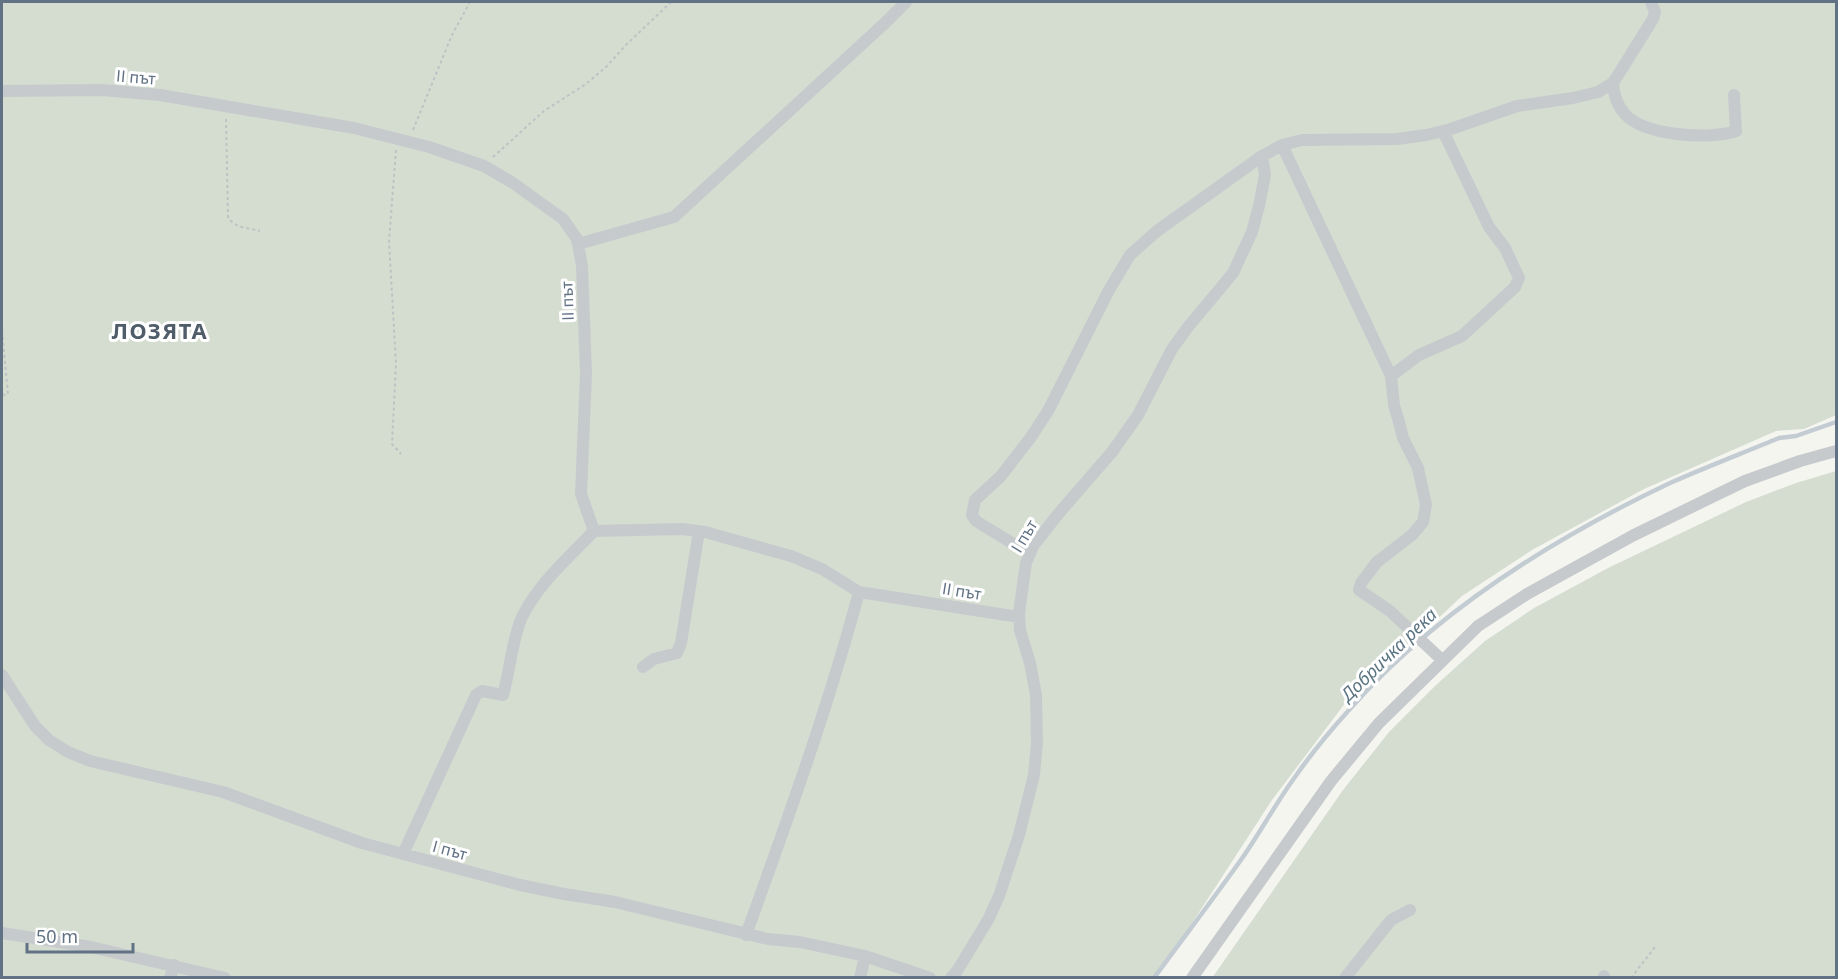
<svg xmlns="http://www.w3.org/2000/svg" width="1838" height="979" viewBox="0 0 1838 979" font-family="'Noto Sans',sans-serif">
  <style>
    .green { fill: #d5ddd1 }
    .lines { fill: none; stroke-linecap: round; stroke-linejoin: round }
    .stream { stroke: #c3ccd2; stroke-width: 4.5 }
    .path { stroke: #c0c1c3; stroke-width: 2; stroke-dasharray: 3 3; stroke-linecap: butt }
    .street { stroke: #c7cacd; stroke-width: 12 }
    .labels { text-anchor: middle; stroke-width: 6; stroke-linejoin: round; paint-order: stroke }
    .street-label { font-size: 16px; fill: #617285; stroke: #fff }
    .water-label { font-size: 18px; font-style: italic; fill: #5c7582; stroke: #fff }
    .district-label { font-size: 22px; font-weight: bold; letter-spacing: 1.5px; fill: #4f5c69; stroke: #fff }
  </style>
  <rect width="100%" height="100%" fill="#f5f5f0"/>
  <path class="green" d="M2,2H1836V415L1804,429L1776,431L1644,489L1532,550L1462,596L1427,629L1394,655L1346,702L1272,800L1157,977L2,978Z
    M1836,471V977L1212,978L1343,790L1389,732L1436,685L1485,641L1534,608L1610,567L1746,502L1796,483Z"/>
  <g class="lines">
    <path class="stream" d="M1154,978C1184,937 1214,898 1243,857C1261,831 1276,803 1295,777C1311,754 1330,731 1349,710C1436,611 1552,539 1670,483C1706,467 1743,453 1779,438L1796,436L1836,422"/>
    <path class="path" d="M2,113V103
      M226,119L228,217C234,228 249,228 260,231
      M413,130L452,35L470,2
      M396,150L389,241L396,364L392,444L401,454
      M493,157L544,111L586,84L606,67L626,45L671,2
      M2,331L8,394L2,395
      M1631,978L1655,947"/>
    <path class="street" d="M1613,83L1653,19L1655,12L1651,2
      M2,91L102,90L160,95L354,128L429,147L484,166L513,183L563,219L577,239L582,266L586,373L581,494L594,531L682,529L705,532L791,556L822,569L859,592L1019,617
      M1282,145L1391,376
      M578,244L674,217L886,22L906,2
      M1030,554L976,521L972,515L975,500L1001,476L1031,437L1048,411L1109,290L1130,255L1157,231L1262,156L1282,145L1302,140L1397,139L1426,135L1448,130L1517,106L1573,98L1598,92L1613,83C1614,94 1616,103 1624,113C1643,136 1710,140 1736,131L1734,95
      M1442,660L1390,611L1359,590L1361,583L1377,562L1412,535L1423,522L1426,505L1418,468L1403,438L1399,422L1394,405L1391,376L1419,355L1462,336L1515,287L1519,278L1505,248L1489,227L1443,131
      M643,667L654,659L677,653L681,643L699,531
      M2,675L35,726L49,740L68,752L90,761L223,792L362,843L520,885L564,894L615,902L768,939L800,942L865,956L930,978
      M403,854L476,695L482,691L503,695C510,671 512,639 522,617C538,584 569,557 594,531
      M2,933L91,947L225,978
      M746,935C787,821 828,708 859,592
      M1604,976L1605,978
      M170,978L174,965
      M860,978L865,956
      M951,978L957,971L988,920L999,896L1019,835L1034,775L1037,742L1036,695L1030,663L1020,630L1019,613L1026,563L1033,546L1059,513L1112,452L1138,415L1172,349L1188,327L1233,273L1252,232L1259,206L1265,175L1262,156
      M1192,978L1331,781L1379,723L1478,626L1527,594L1634,535L1745,481L1800,461L1836,451
      M1345,978L1391,920L1410,910"/>
  </g>
  <g class="labels">
    <g class="street-label">
      <text transform="translate(136 77) rotate(5)" y="6">ІІ път</text>
      <text transform="translate(567 301) rotate(-92)" y="6">ІІ път</text>
      <text transform="translate(1024 536) rotate(-59)" y="6">І път</text>
      <text transform="translate(962 591) rotate(9)" y="6">ІІ път</text>
      <text transform="translate(450 850) rotate(15)" y="6">І път</text>
    </g>
    <g class="water-label">
      <text transform="translate(1389 655) rotate(-44)" y="6">Добричка река</text>
    </g>
    <g class="district-label">
      <text x="160" y="339">ЛОЗЯТА</text>
    </g>
  </g>
  <rect width="1838" height="979" fill="none" stroke="#617285" stroke-width="6"/>
  <path d="M27 943v9h106v-9" fill="none" stroke="#617285" stroke-width="3"/>
  <text x="36" y="943" font-size="18" fill="#617285" stroke="#ffffff" stroke-width="4.5" paint-order="stroke">50 m</text>
</svg>
